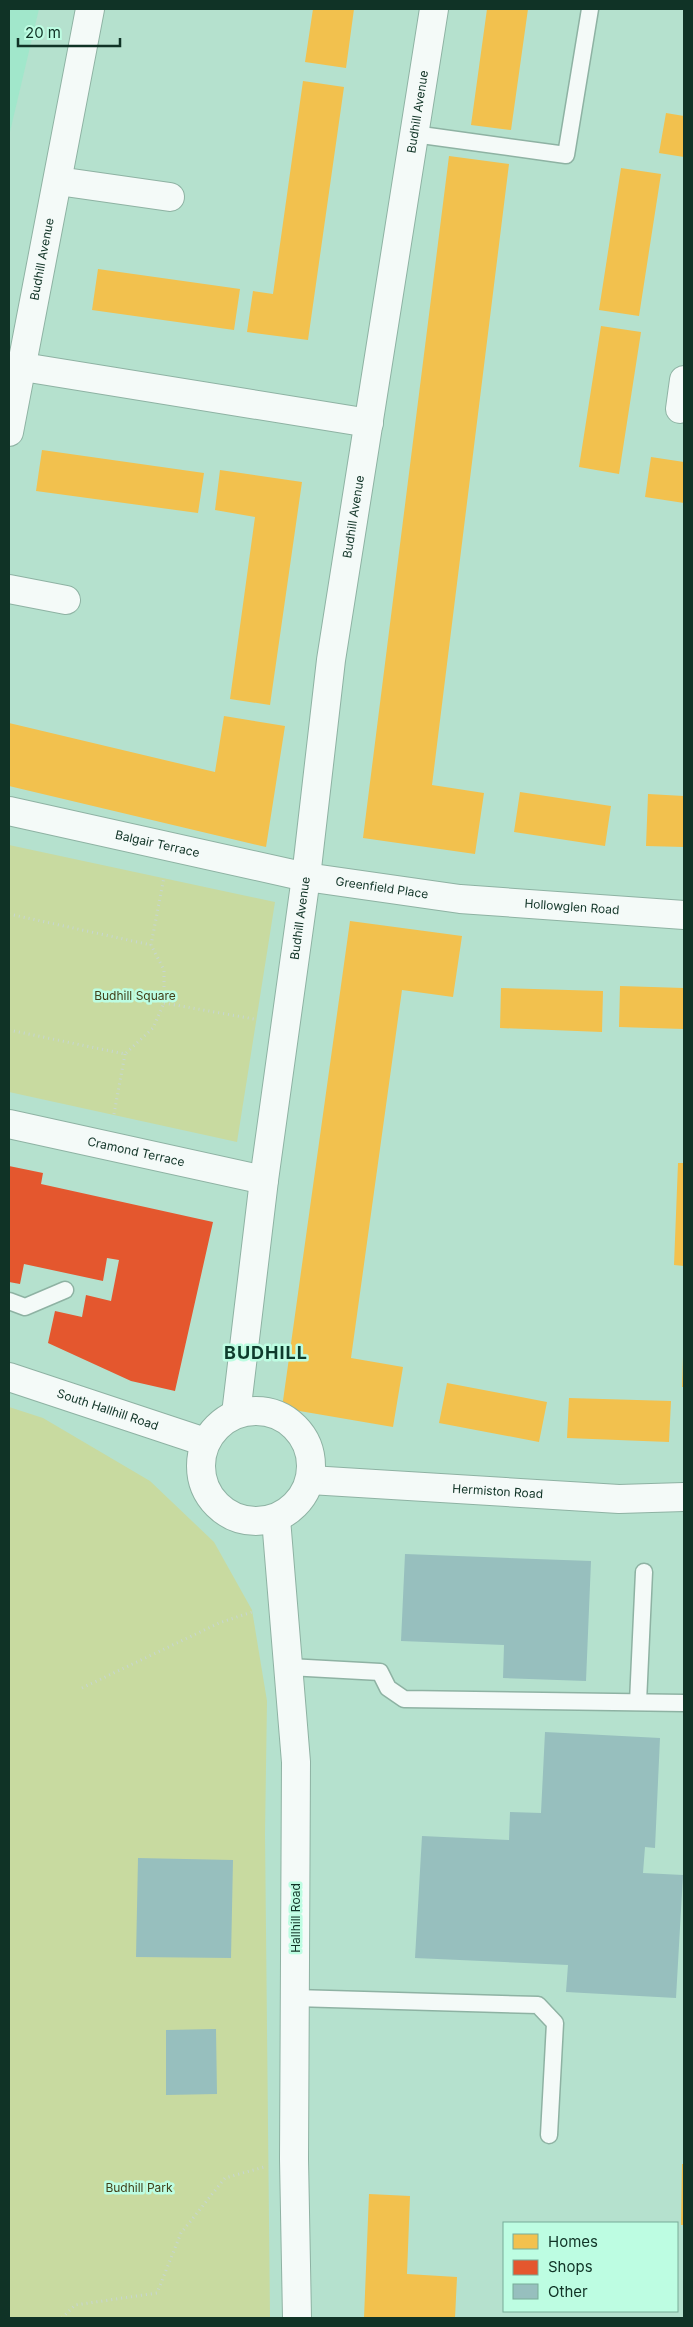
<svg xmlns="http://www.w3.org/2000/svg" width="693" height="2327" viewBox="0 0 693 2327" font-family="Inter,sans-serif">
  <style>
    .built { fill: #a1e7cb }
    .green { fill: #c8daa0 }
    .homes { fill: #f2c14e }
    .shops { fill: #e4572e }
    .building { fill: #97bfbe }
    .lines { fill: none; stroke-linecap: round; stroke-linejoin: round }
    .lane-casing { stroke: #8eb2a3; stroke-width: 19 }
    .street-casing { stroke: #8eb2a3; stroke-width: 30 }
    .secondary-casing { stroke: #8eb2a3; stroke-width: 30 }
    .path { stroke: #c7d6d0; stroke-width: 3; stroke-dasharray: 1 4; stroke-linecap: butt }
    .lane { stroke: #f4faf8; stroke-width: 16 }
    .street { stroke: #f4faf8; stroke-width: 28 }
    .secondary { stroke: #f4faf8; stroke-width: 28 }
    .labels { text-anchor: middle; stroke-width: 5; stroke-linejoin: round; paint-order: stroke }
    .street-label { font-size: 12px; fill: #103326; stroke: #bdfde2 }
    .park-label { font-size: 12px; fill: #413f19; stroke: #bdfde2 }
    .district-label { font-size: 18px; font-weight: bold; letter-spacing: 1px; fill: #0e3b2c; stroke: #bdfde2 }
  </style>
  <rect width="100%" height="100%" fill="#b5e1ce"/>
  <path class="built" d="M9,9H39L9,136Z"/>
  <path class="green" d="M9,845L275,902L237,1142L9,1092Z
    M9,1407L43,1418L150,1481L214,1542L252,1610L267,1701L265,1834L270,2318H9Z"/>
  <path class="homes" d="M313,9H354L346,68L305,62Z
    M487,9H528L511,130L471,125Z
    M303,81L344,87L308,340L247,332L253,291L273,294Z
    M666,113L684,116V157L659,153Z
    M449,156L509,164L432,785L484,793L475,854L363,838Z
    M621,168L661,174L639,316L599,310Z
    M98,269L240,289L234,330L92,310Z
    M601,326L641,332L619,474L579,467Z
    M42,450L204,473L198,513L36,491Z
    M651,457L684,462V503L645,497Z
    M220,470L302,482L270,705L230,699L255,517L215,510Z
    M224,716L285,726L266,847L9,786V723L215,772Z
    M520,792L611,806L605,846L514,832Z
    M648,794L684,796V847L646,846Z
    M350,921L462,936L453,997L402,990L351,1358L403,1367L393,1427L282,1408Z
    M620,986L684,988V1029L619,1027Z
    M501,988L603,991L602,1032L500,1028Z
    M678,1163H684V1266L674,1265Z
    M683,1357H684V1387H682Z
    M447,1383L547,1402L539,1442L439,1423Z
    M569,1398L671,1401L669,1442L567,1438Z
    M682,2164H684V2225H681Z
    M369,2194L410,2196L407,2274L457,2277L455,2318H364Z"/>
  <path class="shops" d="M9,1166L43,1173L41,1184L213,1222L175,1391L131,1381L48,1343L55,1311L82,1317L86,1295L111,1301L119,1260L107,1258L103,1281L24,1264L20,1284L9,1282Z"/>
  <path class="building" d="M405,1554L591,1561L586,1681L503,1678L504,1645L401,1641Z
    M545,1732L660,1738L655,1848L645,1847L643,1873L683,1875L676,1998L566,1992L568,1965L415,1958L422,1836L509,1840L510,1812L541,1813Z
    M138,1858L233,1860L231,1958L136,1957Z
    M216,2029L217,2094L166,2095V2030Z"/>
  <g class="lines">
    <defs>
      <path id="lane" d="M414,134L566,155L590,9
        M9,1301L25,1307L65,1290
        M289,1667L380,1672L388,1688L404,1699L684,1703
        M638,1702L644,1572
        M295,1998L538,2005L555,2023L549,2135"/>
      <g id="street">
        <path d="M58,181L170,197"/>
        <path d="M23,367L369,423"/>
        <path d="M680,409L684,380"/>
        <path id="s1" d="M9,432L90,9"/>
        <path d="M9,589L66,600"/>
        <path id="s2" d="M9,811L306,877L460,899L684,915"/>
        <path id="s3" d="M9,1124L264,1180"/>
        <path id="s4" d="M236,1414L264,1180L306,877L331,660L434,9"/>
        <path id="s5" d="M310,1480L619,1499L684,1497"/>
      </g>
      <g id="secondary">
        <path id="s6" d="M9,1377L205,1442"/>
        <circle cx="256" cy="1466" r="55"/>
        <path d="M276,1519L296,1762L294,2159L297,2318"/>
      </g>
    </defs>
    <use href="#lane" class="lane-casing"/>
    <use href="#street" class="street-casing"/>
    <use href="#secondary" class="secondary-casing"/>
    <path class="path" d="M9,914L151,945
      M164,1003L254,1019
      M9,1030L125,1054L153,1028L164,1003V970L151,945L164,877
      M114,1114L125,1054
      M82,1688L219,1623L252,1612
      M62,2318L75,2305L157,2293L181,2233L225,2178L264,2167"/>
    <use href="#lane" class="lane"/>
    <use href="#street" class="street"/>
    <use href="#secondary" class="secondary"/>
  </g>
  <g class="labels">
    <g class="street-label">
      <text dy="4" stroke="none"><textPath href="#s4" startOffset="1315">Budhill Avenue</textPath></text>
      <text dy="4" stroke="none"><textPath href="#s1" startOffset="176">Budhill Avenue</textPath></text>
      <text dy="4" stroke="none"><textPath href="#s4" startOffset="905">Budhill Avenue</textPath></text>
      <text dy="4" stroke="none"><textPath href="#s2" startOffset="152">Balgair Terrace</textPath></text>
      <text dy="4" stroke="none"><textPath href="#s2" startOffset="381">Greenfield Place</textPath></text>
      <text dy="4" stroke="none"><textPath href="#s2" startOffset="572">Hollowglen Road</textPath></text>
      <text dy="4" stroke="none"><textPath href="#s4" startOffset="500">Budhill Avenue</textPath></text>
      <text dy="4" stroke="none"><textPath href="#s3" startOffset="130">Cramond Terrace</textPath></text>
      <text dy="4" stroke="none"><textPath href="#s6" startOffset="104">South Hallhill Road</textPath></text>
      <text dy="4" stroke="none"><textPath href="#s5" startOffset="188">Hermiston Road</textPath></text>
      <text transform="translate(296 1918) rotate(-90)" y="4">Hallhill Road</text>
    </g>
    <g class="park-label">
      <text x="135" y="1000">Budhill Square</text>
      <text x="139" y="2192">Budhill Park</text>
    </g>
    <g class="district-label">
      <text x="266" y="1359">BUDHILL</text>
    </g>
  </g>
  <rect width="693" height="2327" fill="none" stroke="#103326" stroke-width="20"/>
  <rect x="503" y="2222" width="175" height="90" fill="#bdfde2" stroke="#78ac97"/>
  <rect x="513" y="2234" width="25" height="15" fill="#f2c14e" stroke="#78ac97"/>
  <text x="548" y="2247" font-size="15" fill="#103326">Homes</text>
  <rect x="513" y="2260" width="25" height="15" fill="#e4572e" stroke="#78ac97"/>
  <text x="548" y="2272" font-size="15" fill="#103326">Shops</text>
  <rect x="513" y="2284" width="25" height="15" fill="#97bfbe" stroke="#78ac97"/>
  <text x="548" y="2297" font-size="15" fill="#103326">Other</text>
  <path d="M18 38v8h102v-8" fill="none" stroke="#103326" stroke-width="2.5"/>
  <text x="25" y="38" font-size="15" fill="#103326" stroke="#bdfde2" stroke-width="4" paint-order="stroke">20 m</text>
</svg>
